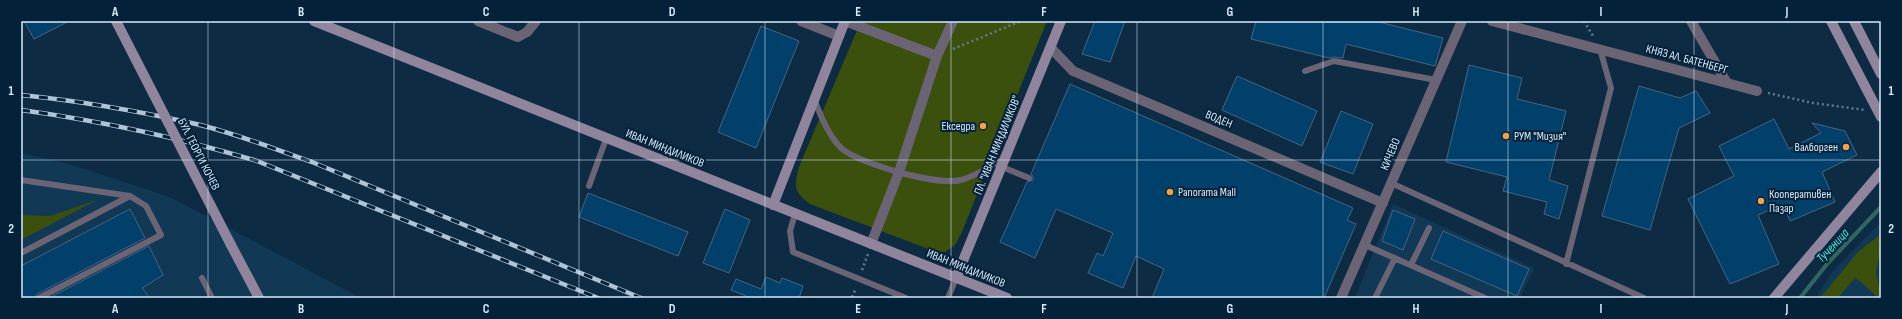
<svg xmlns="http://www.w3.org/2000/svg" width="1902" height="319" viewBox="0 0 1902 319" font-family="'Sofia Sans Condensed',sans-serif">
  <style>
    .built { fill: #113854 }
    .green { fill: #3c500e }
    .lines { fill: none; stroke-linecap: round; stroke-linejoin: round }
    .stream { stroke: #2e6861; stroke-width: 4 }
    .building { fill: #00406a; stroke: #466581 }
    .path { stroke: #617b8f; stroke-width: 2.5; stroke-dasharray: 2 3; stroke-linecap: butt }
    .lane { stroke: #6b6474; stroke-width: 6 }
    .street { stroke: #6b6474; stroke-width: 10 }
    .secondary { stroke: #91859e; stroke-width: 10 }
    .rail-casing { stroke: #b0c4d6; stroke-width: 4.5 }
    .rail { stroke: #032239; stroke-width: 3; stroke-dasharray: 9; stroke-linecap: butt }
    .secondary-bridge { stroke: #91859e; stroke-width: 10 }
    .grid { fill: none; stroke: #d7e9f9; stroke-width: 1; stroke-opacity: 0.55 }
    .poi-dot { fill: #f5a246; stroke: #032239; stroke-width: 1.5 }
    .labels { text-anchor: middle; stroke-width: 4; stroke-linejoin: round; paint-order: stroke }
    .street-label { font-size: 12px; fill: #d7e9f9; stroke: #032239 }
    .poi-label { font-size: 12px; fill: #d7e9f9; stroke: #032239; text-anchor: start }
    .water-label { font-size: 13px; font-style: italic; fill: #35f8e6; stroke: #032239 }
    .neatline { fill: none; stroke: #d7e9f9; stroke-width: 1.5 }
    .grid-label { font-size: 13px; text-anchor: middle; font-weight: bold; fill: #d7e9f9 }
  </style>
  <rect width="100%" height="100%" fill="#0d2c44"/>
  <path class="built" d="M21,153L69,164L170,197L361,298H21Z
    M1393,204L1534,268L1520,298H1355Z
    M1881,222V298H1816L1832,272Z"/>
  <path class="green" d="M861,21H1047L961,234L955,245L945,252L931,250L810,204C793,191 794,186 799,167Z
    M97,200L21,240V215L50,216Z
    M1881,234V251L1876,272L1880,290L1878,298L1860,281L1855,278L1838,298H1820L1858,252Z"/>
  <g class="lines">
    <path class="stream" d="M1800,298L1827,264L1881,207"/>
  </g>
  <path class="building" d="M24,21H69L34,39Z
    M1095,21H1125L1110,62L1082,54Z
    M1256,21H1375L1443,38L1435,66L1346,44L1343,58L1334,57L1329,58L1251,39Z
    M761,26L799,41L756,148L718,132Z
    M1469,65L1522,78L1517,99L1566,111L1549,180L1568,186L1559,219L1544,214L1547,202L1503,191L1507,177L1446,162Z
    M1237,76L1317,111L1302,146L1222,110Z
    M1070,84L1353,208L1347,220L1356,224L1324,298H1152L1164,269L1136,256L1123,288L1088,273L1097,253L1103,256L1113,233L1056,209L1035,258L1000,242L1027,182L1033,180V177L1031,174Z
    M1639,86L1680,98L1696,91L1710,113L1679,128L1650,230L1602,216Z
    M1341,111L1373,124L1353,174L1320,162Z
    M1774,119L1789,149L1821,133L1812,123L1845,131L1857,155L1822,172L1835,202L1790,221L1783,204L1758,215L1779,264L1730,284L1688,199L1734,176L1719,146Z
    M588,193L688,232L678,256L579,217Z
    M130,209L145,238L37,294L35,298H21V266Z
    M725,209L750,220L729,273L703,263Z
    M1393,210L1415,219L1403,250L1382,241Z
    M1443,231L1529,269L1517,296L1431,259Z
    M149,246L163,275L142,288L150,298H49Z
    M766,277L780,283L782,278L803,286L799,298H751L731,290L736,279L761,289Z"/>
  <g class="lines">
    <path class="path" d="M1584,21L1593,36
      M953,49L1021,21
      M1768,93L1813,103L1865,110
      M862,270L868,254
      M852,297L856,288"/>
    <path class="lane" d="M1305,71L1334,61L1436,80
      M814,99C821,116 828,135 841,148C859,164 937,186 961,180C976,176 991,166 1005,158
      M1002,167L1029,178
      M21,180L130,196L146,206L161,235L39,298
      M1391,183L1644,298
      M589,186L606,139
      M795,214L790,231L793,252L906,298
      M1365,245L1485,298
      M21,253L130,196
      M1566,264L1611,88L1600,49
      M1411,265L1429,228
      M202,278L212,298
      M948,298L956,278
      M1375,298L1395,258"/>
    <path class="street" d="M478,21L518,37L527,32L536,21
      M801,21L839,36
      M845,21L937,56
      M1492,21L1757,91
      M1691,21L1727,83
      M1051,48L1073,71L1383,203
      M871,244L899,172L937,56L953,21
      M1341,298L1462,21"/>
    <path class="secondary" d="M314,21L1007,298
      M1831,21L1881,117
      M1854,21L1881,74
      M773,205L845,21
      M231,245L259,298
      M956,278L1061,21
      M1774,298L1881,172"/>
    <defs>
      <path id="rail" d="M21,95C80,101 138,111 196,124C235,133 274,149 312,162L641,298
        M21,110C101,121 180,138 257,161L598,298"/>
    </defs>
    <use href="#rail" class="rail-casing"/>
    <use href="#rail" class="rail"/>
    <path class="secondary-bridge" d="M116,21L231,245"/>
  </g>
  <path class="grid" d="M208,21V298M394,21V298M579,21V298M765,21V298M951,21V298M1137,21V298M1323,21V298M1508,21V298M1694,21V298M21,160H1881"/>
  <g class="poi-dot">
    <circle cx="983" cy="126" r="4"/>
    <circle cx="1506" cy="136" r="4"/>
    <circle cx="1846" cy="147" r="4"/>
    <circle cx="1170" cy="192" r="4"/>
    <circle cx="1761" cy="201" r="4"/>
  </g>
  <g class="labels">
    <g class="street-label">
      <text transform="translate(1687 59) rotate(15)" y="4">КНЯЗ АЛ. БАТЕНБЕРГ</text>
      <text transform="translate(1219 119) rotate(23)" y="4">ВОДЕН</text>
      <text transform="translate(997 145) rotate(-68)" y="4">ПЛ. "ИВАН МИНДИЛИКОВ"</text>
      <text transform="translate(665 148) rotate(22)" y="4">ИВАН МИНДИЛИКОВ</text>
      <text transform="translate(199 154) rotate(63)" y="4">БУЛ. ГЕОРГИ КОЧЕВ</text>
      <text transform="translate(1390 154) rotate(-67)" y="4">КИЧЕВО</text>
      <text transform="translate(966 268) rotate(22)" y="4">ИВАН МИНДИЛИКОВ</text>
    </g>
    <g class="poi-label">
      <text x="975" y="130" text-anchor="end">Екседра</text>
      <text x="1514" y="140">РУМ "Мизия"</text>
      <text x="1838" y="151" text-anchor="end">Валборген</text>
      <text x="1178" y="196">Panorama Mall</text>
      <text x="1769" y="198">Кооперативен<tspan x="1769" dy="14">Пазар</tspan></text>
    </g>
    <g class="water-label">
      <text transform="translate(1832 245) rotate(-47)" y="5">Тученица</text>
    </g>
  </g>
  <rect width="1902" height="319" fill="none" stroke="#032239" stroke-width="44"/>
  <rect x="22" y="22" width="1858" height="275" class="neatline"/>
  <g class="grid-label">
    <text x="115" y="16">A</text>
    <text x="301" y="16">B</text>
    <text x="486" y="16">C</text>
    <text x="672" y="16">D</text>
    <text x="858" y="16">E</text>
    <text x="1044" y="16">F</text>
    <text x="1230" y="16">G</text>
    <text x="1416" y="16">H</text>
    <text x="1601" y="16">I</text>
    <text x="1787" y="16">J</text>
    <text x="11" y="95">1</text>
    <text x="1891" y="95">1</text>
    <text x="11" y="233">2</text>
    <text x="1891" y="233">2</text>
    <text x="115" y="313">A</text>
    <text x="301" y="313">B</text>
    <text x="486" y="313">C</text>
    <text x="672" y="313">D</text>
    <text x="858" y="313">E</text>
    <text x="1044" y="313">F</text>
    <text x="1230" y="313">G</text>
    <text x="1416" y="313">H</text>
    <text x="1601" y="313">I</text>
    <text x="1787" y="313">J</text>
  </g>
</svg>
